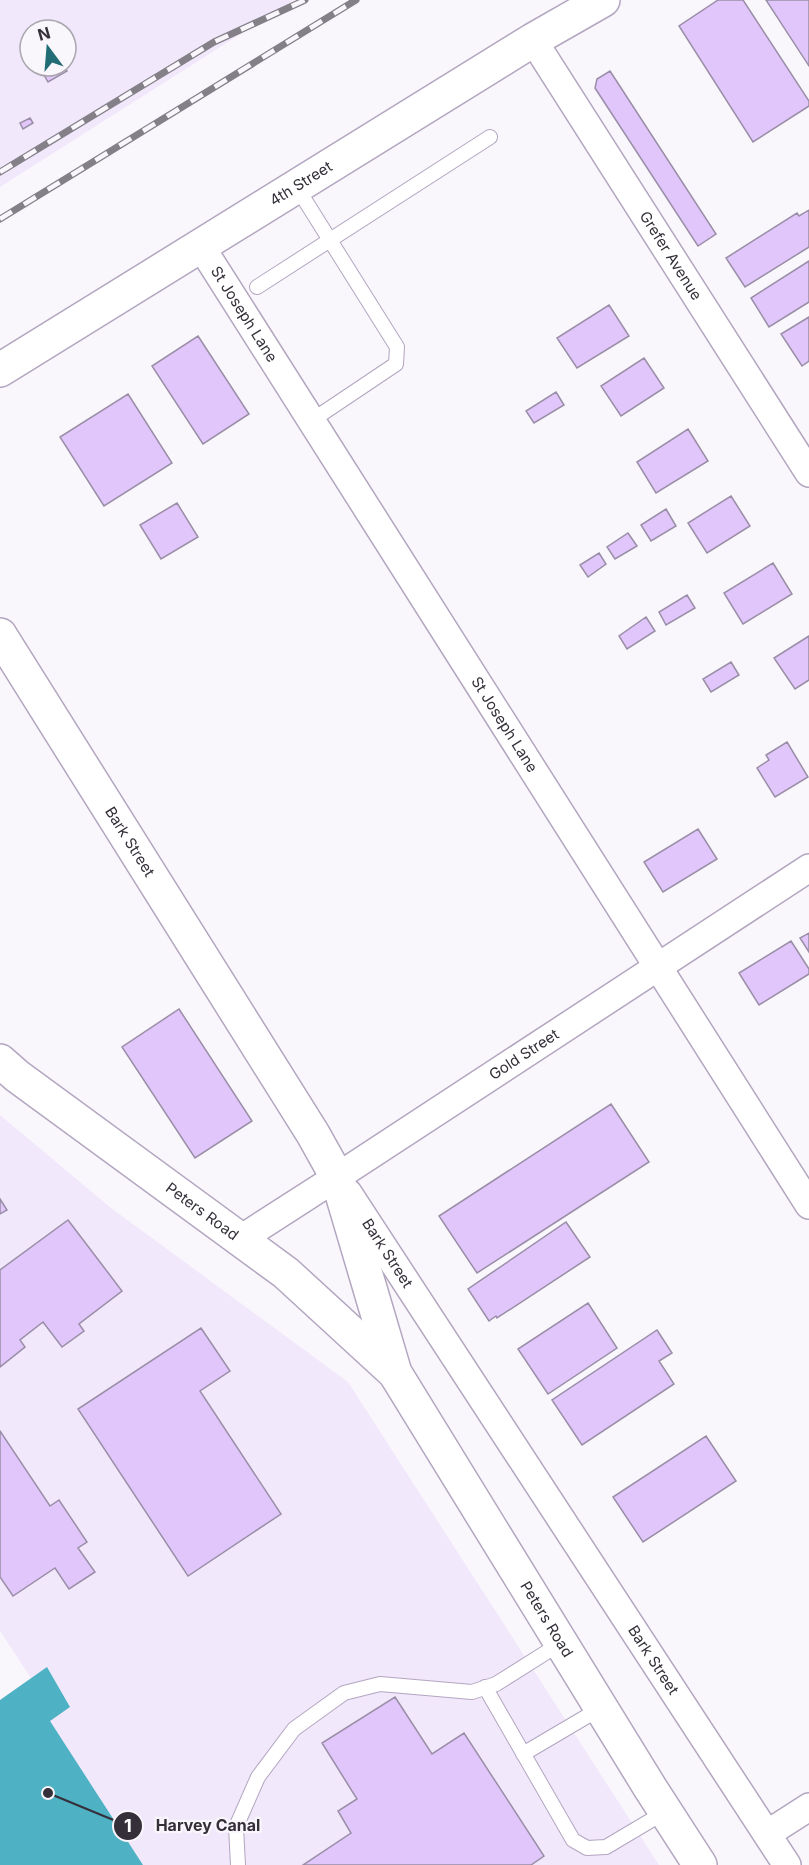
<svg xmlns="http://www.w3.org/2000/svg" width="809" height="1865" viewBox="0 0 809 1865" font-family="Inter,sans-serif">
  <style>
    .built { fill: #f1e8fc; fill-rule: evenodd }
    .water { fill: #4fb1c4 }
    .building { fill: #e0c6fa; stroke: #9a8ea7; stroke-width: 1.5 }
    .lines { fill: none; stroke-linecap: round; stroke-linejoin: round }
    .lane-casing { stroke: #b3a6c0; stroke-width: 16 }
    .street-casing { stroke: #b3a6c0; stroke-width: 30 }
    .secondary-casing { stroke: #b3a6c0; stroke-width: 36 }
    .lane { stroke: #fff; stroke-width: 14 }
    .street { stroke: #fff; stroke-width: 27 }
    .secondary { stroke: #fff; stroke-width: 33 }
    .rail-casing { stroke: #848088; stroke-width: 7 }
    .rail { stroke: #f9f6fc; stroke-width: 4.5; stroke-dasharray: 14; stroke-linecap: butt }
    .labels { text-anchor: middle; stroke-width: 4.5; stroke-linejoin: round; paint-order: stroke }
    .street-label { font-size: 15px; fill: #342f39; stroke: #f9f6fc }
    .leader { fill: none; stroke: #342f39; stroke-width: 2 }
    .callout-dot { fill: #342f39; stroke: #f9f6fc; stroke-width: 2 }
    .mark-label { font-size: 18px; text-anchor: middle; font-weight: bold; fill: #fff }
    .callout-label { font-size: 16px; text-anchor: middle; font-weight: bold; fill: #342f39; stroke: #f9f6fc; stroke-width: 4.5; stroke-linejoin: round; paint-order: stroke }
  </style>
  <rect width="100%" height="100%" fill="#f9f6fc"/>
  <path class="built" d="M0,0H294L0,187ZM30,30H66V66H30Z
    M0,1115L111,1208L348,1382L659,1865H143L49,1720L70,1707L48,1668L31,1678L0,1631Z"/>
  <path class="water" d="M47,1667L70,1707L50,1721L143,1865H0V1700Z"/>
  <path class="building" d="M718,0H743L809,101V106L753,142L679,26Z
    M766,0H809V66Z
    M39,66H64L67,71L48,82Z
    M610,71L716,234L698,246L595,88L597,79Z
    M30,118L33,123L23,129L20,123Z
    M809,210V247L745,287L726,258L797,213L799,216Z
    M809,261V302L769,327L751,298Z
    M609,305L629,336L577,368L557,338Z
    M809,317V361L802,366L781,334Z
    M198,336L249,414L203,444L152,366Z
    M644,358L664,388L621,416L601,386Z
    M556,392L564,405L534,423L526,411Z
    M128,394L172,463L104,506L60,437Z
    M688,429L708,461L656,493L637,462Z
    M731,496L750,526L707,553L688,523Z
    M177,503L198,537L161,559L140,525Z
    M666,509L676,526L651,541L641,525Z
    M628,533L637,546L615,559L607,547Z
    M599,553L606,564L588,577L580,565Z
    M773,563L792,594L743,624L724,593Z
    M687,595L695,608L666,625L659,612Z
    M646,617L655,631L627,649L619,636Z
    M809,636V680L795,689L774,658Z
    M731,662L739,675L711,692L703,679Z
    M787,742L808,777L775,797L757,768L769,760L766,755Z
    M698,829L717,859L663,892L644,862Z
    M809,933V952L800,938Z
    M791,941L809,969V974L759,1005L739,973Z
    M179,1009L252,1121L195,1158L122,1047Z
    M611,1104L649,1162L477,1273L439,1216Z
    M0,1199L7,1210L0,1214Z
    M68,1220L122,1291L79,1324L84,1331L62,1347L43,1322L20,1340L25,1347L0,1367V1270Z
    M566,1222L590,1257L497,1318L496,1316L489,1321L468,1289Z
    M588,1303L617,1348L548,1394L518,1349Z
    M201,1328L230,1371L200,1391L281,1514L188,1576L78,1409Z
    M657,1330L672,1353L659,1361L674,1384L582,1445L552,1400Z
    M0,1431L50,1506L59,1500L87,1542L78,1548L95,1572L69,1589L55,1568L13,1596L0,1577Z
    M706,1436L736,1481L643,1542L613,1497Z
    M395,1697L432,1754L464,1733L544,1856L531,1865H303L351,1833L338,1811L357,1799L322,1743Z"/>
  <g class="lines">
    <defs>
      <path id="lane" d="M296,186L397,347L396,364L311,421
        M257,287L490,137
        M485,1687L573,1840L587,1848L606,1847L665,1812
        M523,1754L601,1708
        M238,1865L236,1827L258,1777L294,1729L344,1693L380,1684L472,1692L496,1684L561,1643"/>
      <g id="street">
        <path id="s1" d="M533,40L809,473"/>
        <path id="s2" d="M200,245L809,1205"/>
        <path id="s3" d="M348,1193L787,1865"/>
        <path id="s4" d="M239,1240L337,1177L809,868"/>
        <path d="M767,1834L809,1807"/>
      </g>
      <g id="secondary">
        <path id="s5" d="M0,370L533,40L603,0"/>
        <path id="s6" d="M0,635L313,1134L337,1177L395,1373L649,1786L700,1865"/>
        <path id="s7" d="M0,1061L17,1076L286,1273L395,1373"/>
      </g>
    </defs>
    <use href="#lane" class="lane-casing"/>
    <use href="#street" class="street-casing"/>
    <use href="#secondary" class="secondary-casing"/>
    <use href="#lane" class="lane"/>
    <use href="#street" class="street"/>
    <use href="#secondary" class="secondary"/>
    <defs>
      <path id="rail" d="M0,172L214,42L305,0
        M0,219L356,0"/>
    </defs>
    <use href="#rail" class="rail-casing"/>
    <use href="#rail" class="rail"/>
  </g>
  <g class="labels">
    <g class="street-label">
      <text dy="5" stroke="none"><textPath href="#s5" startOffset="354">4th Street</textPath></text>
      <text dy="5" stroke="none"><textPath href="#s1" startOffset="256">Grefer Avenue</textPath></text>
      <text dy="5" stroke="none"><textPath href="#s2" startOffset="82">St Joseph Lane</textPath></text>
      <text dy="5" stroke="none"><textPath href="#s2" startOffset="568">St Joseph Lane</textPath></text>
      <text dy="5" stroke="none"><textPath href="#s6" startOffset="244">Bark Street</textPath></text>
      <text dy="5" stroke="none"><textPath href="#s4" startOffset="340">Gold Street</textPath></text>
      <text dy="5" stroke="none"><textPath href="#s7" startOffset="252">Peters Road</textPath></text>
      <text dy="5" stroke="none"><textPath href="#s3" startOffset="72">Bark Street</textPath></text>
      <text dy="5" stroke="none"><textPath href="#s6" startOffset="1132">Peters Road</textPath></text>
      <text dy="5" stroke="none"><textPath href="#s3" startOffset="558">Bark Street</textPath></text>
    </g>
  </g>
  <path class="leader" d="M48 1793L128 1826"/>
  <g class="callout-dot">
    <circle cx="48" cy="1793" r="6"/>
    <circle cx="128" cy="1826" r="15"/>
  </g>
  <g class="mark-label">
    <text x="128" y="1832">1</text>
  </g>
  <g class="callout-label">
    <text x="208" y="1831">Harvey Canal</text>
  </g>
  <g transform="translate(48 48) rotate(344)"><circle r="28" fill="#f9f6fc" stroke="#aaa6ae" stroke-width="1.5"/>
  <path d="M0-4.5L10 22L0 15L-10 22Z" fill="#226c75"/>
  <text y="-9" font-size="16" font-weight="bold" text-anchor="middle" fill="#342f39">N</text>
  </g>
</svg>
